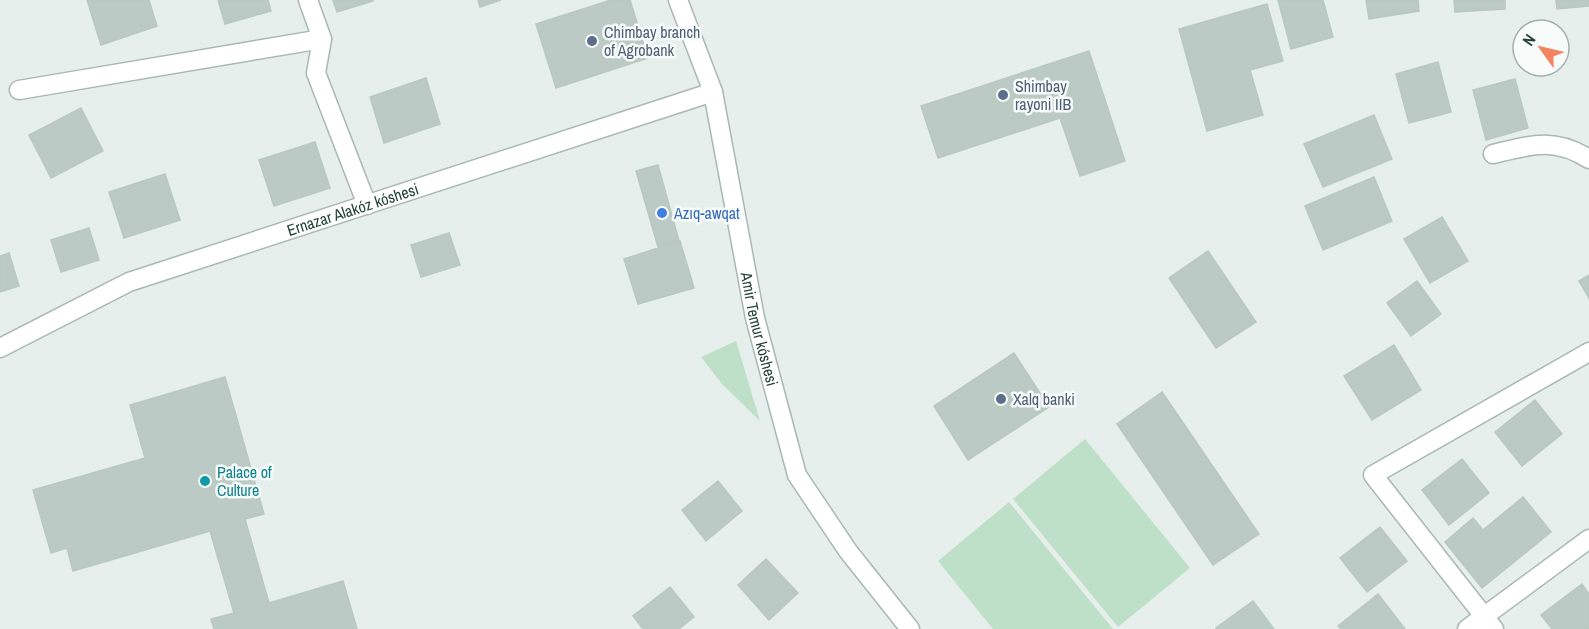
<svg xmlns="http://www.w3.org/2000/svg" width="1589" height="629" viewBox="0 0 1589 629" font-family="'Archivo Narrow',sans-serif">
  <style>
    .green { fill: #bfe0c8 }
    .building { fill: #bbcac4; stroke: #b8c9c2; stroke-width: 1.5 }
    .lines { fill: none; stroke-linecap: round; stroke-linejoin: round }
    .minor-casing { stroke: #a8b8b2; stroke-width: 21 }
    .minor { stroke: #fff; stroke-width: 18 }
    .service-dot { fill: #5c6f8a; stroke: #f7fbf9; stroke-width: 2 }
    .shop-dot { fill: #3f7fe0; stroke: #f7fbf9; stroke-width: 2 }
    .culture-dot { fill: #0f9aa8; stroke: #f7fbf9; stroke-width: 2 }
    .labels { text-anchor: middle; stroke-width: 5; stroke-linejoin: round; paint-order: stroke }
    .service-label { font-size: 16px; fill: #4e5e75; stroke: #f7fbf9; text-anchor: start }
    .street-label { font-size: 16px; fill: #24423a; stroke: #f7fbf9 }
    .shop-label { font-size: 16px; fill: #366cbe; stroke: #f7fbf9; text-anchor: start }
    .culture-label { font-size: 16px; fill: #0d838f; stroke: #f7fbf9; text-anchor: start }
  </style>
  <rect width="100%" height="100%" fill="#e6efeb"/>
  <path class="green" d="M736,341L760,421L722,384L701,357Z
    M1085,439L1190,568L1118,627L1013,499Z
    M1009,502L1113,629H993L938,561Z"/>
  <path class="building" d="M87,0H149L157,26L101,45Z
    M218,0H268L271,11L225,24Z
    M333,0H373V1L337,12Z
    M478,0H501L480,7Z
    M611,0H630L648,58L556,88L536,24Z
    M1278,0H1323L1333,37L1291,49Z
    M1366,0H1418L1419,11L1369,19Z
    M1454,0H1505V9L1455,12Z
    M1556,0H1589V6L1557,9Z
    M1267,4L1283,61L1250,70L1263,115L1207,131L1179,29Z
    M1089,51L1125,161L1080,176L1060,118L938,158L921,106Z
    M1438,62L1451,112L1409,123L1396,74Z
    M426,78L440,124L384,143L370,97Z
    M1515,79L1528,128L1486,140L1473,90Z
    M81,108L103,151L51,178L29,135Z
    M1374,115L1392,159L1323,187L1304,144Z
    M315,142L330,188L274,206L259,160Z
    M658,165L679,241L658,247L636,171Z
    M165,174L180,220L124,238L109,192Z
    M1374,177L1392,221L1323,250L1305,206Z
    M1442,217L1468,261L1430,283L1404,239Z
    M89,228L99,260L61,272L51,240Z
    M449,233L460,265L421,277L411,245Z
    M680,241L694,288L638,304L624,259Z
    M1208,251L1256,322L1216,348L1169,278Z
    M9,253L19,286L0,292V256Z
    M1589,275V298L1579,281Z
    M1417,281L1441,314L1411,336L1387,303Z
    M1394,345L1421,390L1372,420L1344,376Z
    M1014,353L1049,407L968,460L934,406Z
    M225,377L264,514L245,519L269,603L343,581L357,629H214L211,619L234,613L210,531L73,571L67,548L51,553L33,490L145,458L130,405Z
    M1162,392L1259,534L1213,565L1117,424Z
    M1535,400L1562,434L1522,466L1495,432Z
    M1462,459L1489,493L1449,525L1422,490Z
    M718,481L742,511L706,541L682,510Z
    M1523,497L1551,532L1482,588L1445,542L1473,518L1483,530Z
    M1380,527L1407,561L1367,592L1340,558Z
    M766,559L798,593L769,620L738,585Z
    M1582,584L1589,594V629H1552L1541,615Z
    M670,587L694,617L679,629H643L633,616Z
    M1378,594L1405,629H1341L1338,626Z
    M1253,601L1274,629H1216V628Z"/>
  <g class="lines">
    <defs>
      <g id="minor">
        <path d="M308,0L322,39L316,73L367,205"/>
        <path id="s1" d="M678,0L713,92L755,318L797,475L848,551L910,629"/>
        <path d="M19,90L322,39"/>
        <path d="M1493,154C1531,145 1554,137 1589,159"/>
        <path id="s2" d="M0,348L129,282L713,92"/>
        <path d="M1467,629L1589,539"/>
        <path d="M1494,629L1373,475L1589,352"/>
      </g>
    </defs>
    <use href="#minor" class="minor-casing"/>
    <use href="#minor" class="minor"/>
  </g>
  <g class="service-dot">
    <circle cx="592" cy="41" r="6"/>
    <circle cx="1003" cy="95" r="6"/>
    <circle cx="1001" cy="399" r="6"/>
  </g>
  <circle class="shop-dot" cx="662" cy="213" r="6"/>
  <circle class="culture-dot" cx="205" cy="481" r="6"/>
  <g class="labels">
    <g class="service-label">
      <text x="604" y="38">Chimbay branch<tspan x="604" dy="18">of Agrobank</tspan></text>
      <text x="1015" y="92">Shimbay<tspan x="1015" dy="18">rayoni IIB</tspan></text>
      <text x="1013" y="405">Xalq banki</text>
    </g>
    <g class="street-label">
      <text dy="6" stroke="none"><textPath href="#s2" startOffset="380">Ernazar Alakóz kóshesi</textPath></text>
      <text dy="6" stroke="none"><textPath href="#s1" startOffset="340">Amir Temur kóshesi</textPath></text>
    </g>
    <g class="shop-label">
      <text x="674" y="219">Azıq-awqat</text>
    </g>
    <g class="culture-label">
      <text x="217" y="478">Palace of<tspan x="217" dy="18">Culture</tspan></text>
    </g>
  </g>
  <g transform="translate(1541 48) rotate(304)"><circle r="28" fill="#f7fbf9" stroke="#a3b1ad" stroke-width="1.5"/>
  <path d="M0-4.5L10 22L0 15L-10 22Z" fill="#f4845f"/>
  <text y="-9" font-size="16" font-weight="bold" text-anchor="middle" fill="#24423a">N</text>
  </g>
</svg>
